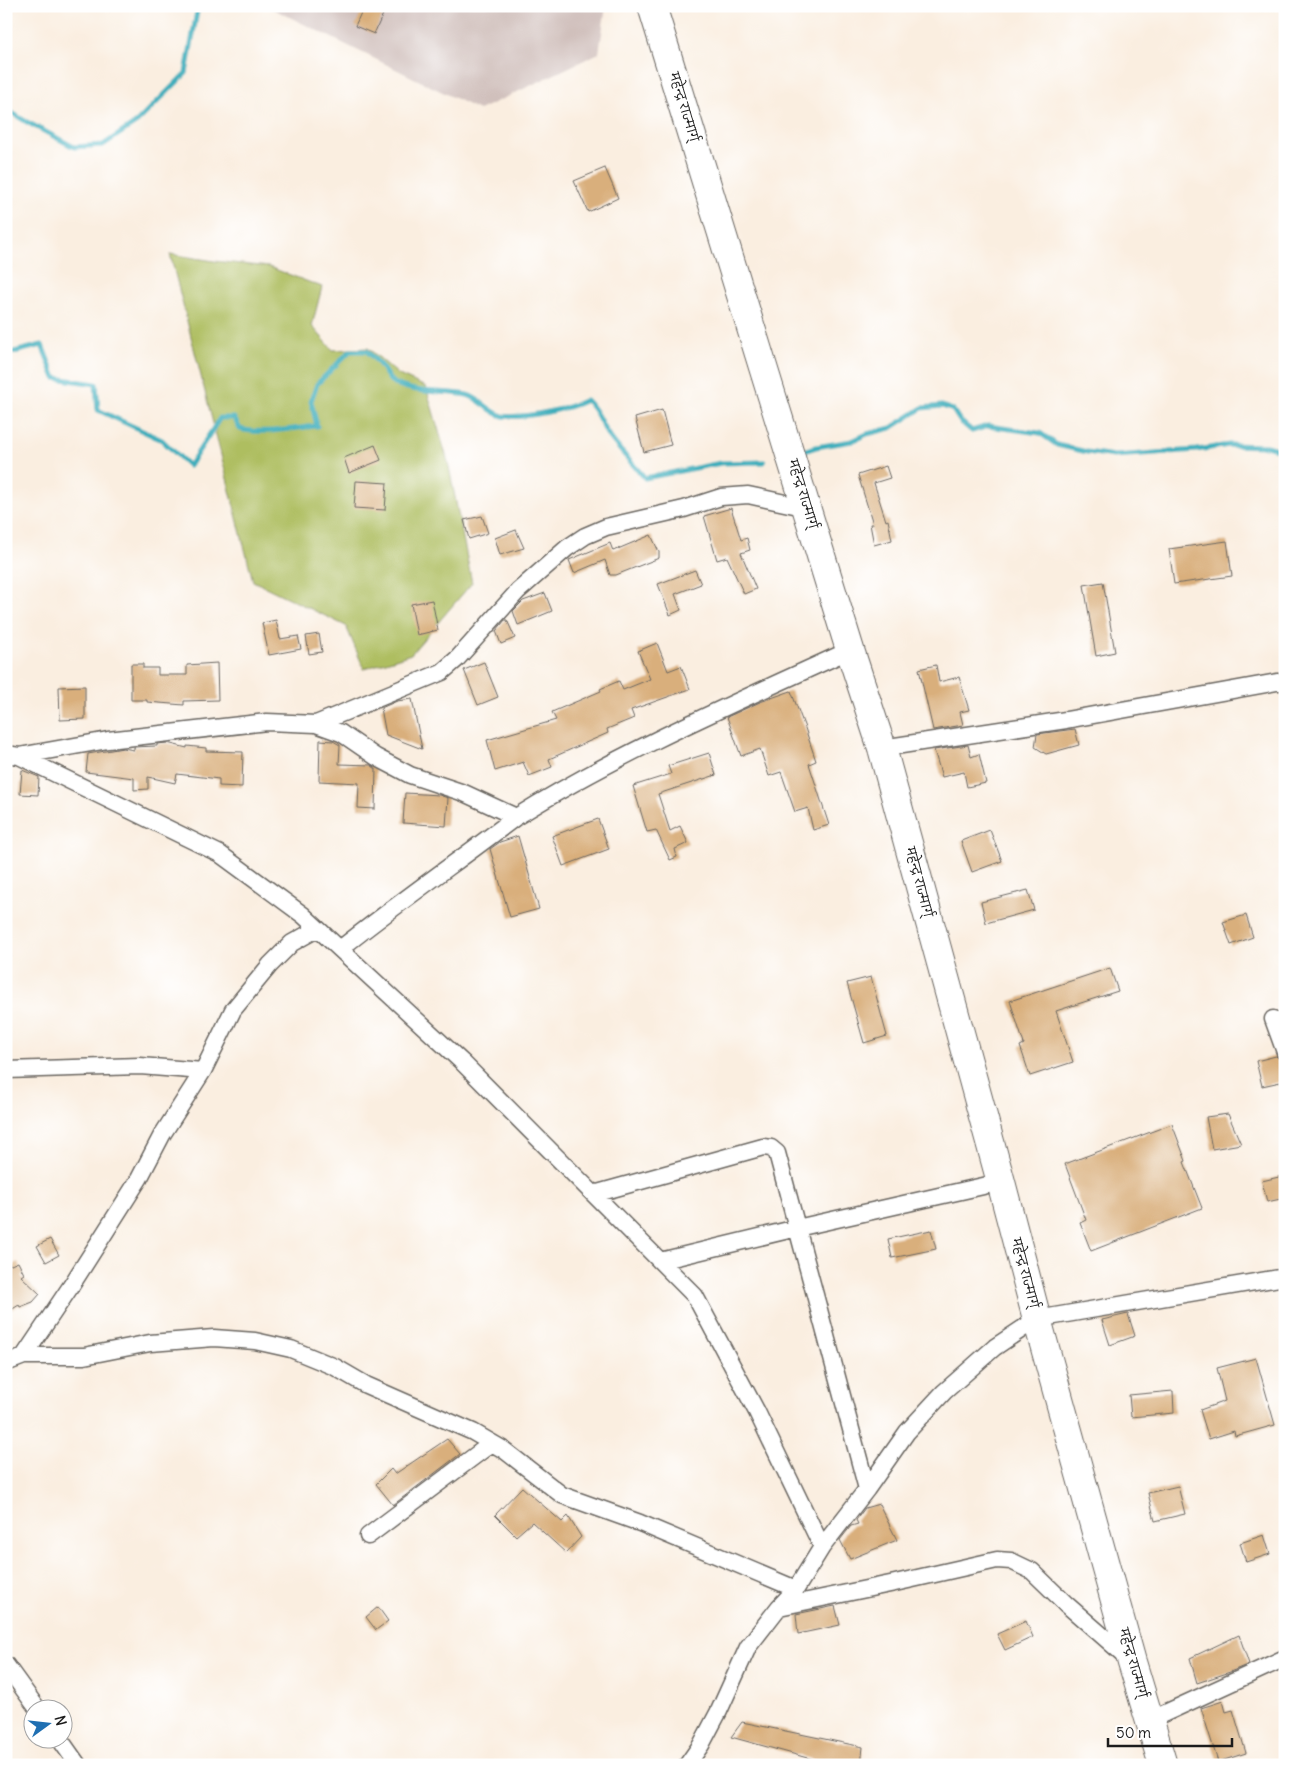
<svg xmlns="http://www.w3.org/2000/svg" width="1291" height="1771" viewBox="0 0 1291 1771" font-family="Delius,'Playpen Sans Deva',sans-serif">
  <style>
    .industrial { fill: #d0c0bc }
    .green { fill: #aebe61; stroke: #656d3e }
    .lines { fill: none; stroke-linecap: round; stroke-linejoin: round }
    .stream { stroke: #3faebc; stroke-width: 5 }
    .building { fill: #d9af7b }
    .minor-casing { stroke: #6a6661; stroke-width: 19 }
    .trunk-casing { stroke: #6a6661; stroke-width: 30 }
    .minor { stroke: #fff; stroke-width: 16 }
    .trunk { stroke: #fff; stroke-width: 28 }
    .labels { text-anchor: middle; stroke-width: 4; stroke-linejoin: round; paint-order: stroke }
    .street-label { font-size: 12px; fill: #1c1c1c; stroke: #fff }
  </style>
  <rect width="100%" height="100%" fill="#fff"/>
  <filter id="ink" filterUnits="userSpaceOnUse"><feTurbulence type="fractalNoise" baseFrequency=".02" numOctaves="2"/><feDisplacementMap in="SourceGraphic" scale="10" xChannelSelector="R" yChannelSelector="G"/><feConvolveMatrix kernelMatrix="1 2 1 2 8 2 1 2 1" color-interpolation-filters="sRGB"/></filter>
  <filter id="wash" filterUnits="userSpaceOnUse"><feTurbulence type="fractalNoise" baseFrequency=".0096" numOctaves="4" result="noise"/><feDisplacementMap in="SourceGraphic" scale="20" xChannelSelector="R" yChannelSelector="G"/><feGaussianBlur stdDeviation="1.12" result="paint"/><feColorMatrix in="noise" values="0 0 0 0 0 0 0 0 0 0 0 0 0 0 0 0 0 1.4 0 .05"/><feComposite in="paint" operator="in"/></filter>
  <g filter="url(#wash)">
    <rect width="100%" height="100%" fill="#faeee0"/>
    <path class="industrial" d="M267,6H606L599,53L479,110Z"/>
    <path class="green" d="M170,254L214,261L269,267L322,287L312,326L333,350L368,348L399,375L426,387L448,462L472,583L411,654L364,669L346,626L253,581Z"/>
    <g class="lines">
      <path class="stream" d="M6,109L25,121L74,147L103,145L137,122L186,73L198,6
        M6,354L42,345L55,378L96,384L98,410L162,440L189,466L220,418H234L240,429C261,435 294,428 317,426L311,401L317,384L350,351H367C371,356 376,360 380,365C384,370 387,377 391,381C411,395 444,390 467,395C480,398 490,413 503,416C523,419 569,409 586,400C598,411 600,423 609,436C620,451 633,464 645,478L721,463L764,462
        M800,452L816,447L852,441L867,434L891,428L922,408L942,406L953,410L960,421L972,431L988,426L1040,433L1057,445L1087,452L1114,456L1197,450L1229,445L1266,446L1285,451"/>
    </g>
    <g id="blocks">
      <path class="building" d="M364,6H371L384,12L374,34L355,26Z
        M605,168L618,198L588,212L574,181Z
        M662,410L671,445L644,452L635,418Z
        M375,445L381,460L349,473L344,458Z
        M886,466L890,478L874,483L886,521L888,520L892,540L874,545L870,524H873L858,475Z
        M356,481L387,483L385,510L354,508Z
        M731,508L741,540L747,538L750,550L741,553L756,589L744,594L727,557L717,560L704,516Z
        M482,516L488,533L469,539L464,520Z
        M516,530L524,548L500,555L495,538Z
        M651,535L659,552V558L616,575H610L605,560L574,573L569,560L610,543L613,551Z
        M1227,541L1232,576L1174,584L1169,549Z
        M695,570L701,584L675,594L681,610L670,615L658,584Z
        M1103,582L1115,652L1096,656L1084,585Z
        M545,593L552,611L518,625L513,611L523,601Z
        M432,600L438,630L417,635L411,604Z
        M276,620L280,639L298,636L301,649L269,655L262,623Z
        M505,620H507L515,638L501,644L496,631Z
        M319,634L322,652L309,654L306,636Z
        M657,643L668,671L681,666L690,689L631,710L634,718L607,729L608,733L549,759L552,767L529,776L523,762L495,771L487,740L556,720L552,712L601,691L600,689L619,681L623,690L650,679L638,651Z
        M484,662L498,697L478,705L464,670Z
        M217,663L218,700L184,701V705L147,702V700H131V664H143V668H158V675H187V665Z
        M936,665L939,682L959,677L969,710L960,712L963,725L933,730L919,669Z
        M85,686V719L60,720L59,687Z
        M791,691L805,728L816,761L809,764L829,825L813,830L808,808L795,812L781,772L769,776L760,749L741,756L727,717L760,702Z
        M412,699L422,749L386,735L381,708L397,701Z
        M1075,729L1079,745L1046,754L1035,747L1037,734Z
        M320,740L333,741L340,745L339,764L371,765L376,769L375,809L358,808L359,783L319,781Z
        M167,743L187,748V746L206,748V751L243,752L242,787L219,786V779L177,774L175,783L148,777V789L134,790V778L86,772L88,754L123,748L134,750V747L157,746V744Z
        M968,745L971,757L979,754L986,783L967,787L964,772L942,777L934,750Z
        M709,753L716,775L658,794L670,831L680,826L688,843L675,849L677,857L670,860L656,830L647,832L633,786L671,774L668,766Z
        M22,770L39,777L38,795L20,794Z
        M405,793L439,795L448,798L446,826L403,823Z
        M598,819L609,849L563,866L552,836Z
        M990,830L1002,861L972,872L961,841Z
        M518,836L539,909L510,917L490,849L500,842Z
        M1028,890L1034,910L986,923L981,902Z
        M1246,915L1253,937L1231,945L1223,922Z
        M1110,968L1118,991L1056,1011L1073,1062L1030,1076L1020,1046L1024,1044L1010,1001Z
        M871,977L887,1036L864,1043L847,983Z
        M1276,1056L1282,1061L1285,1081L1262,1086L1256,1061Z
        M1228,1114L1241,1144L1212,1149L1206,1117Z
        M1172,1124L1186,1161L1184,1162L1202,1208L1091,1251L1080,1223L1086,1220L1065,1164Z
        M1283,1176L1285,1198L1267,1202L1262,1181Z
        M931,1230L936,1249L892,1258L888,1239Z
        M50,1239L59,1255L46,1262L37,1246Z
        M6,1261L11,1265L18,1262L24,1274L21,1276L40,1294L33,1302L20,1307L19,1305L6,1313Z
        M1128,1314L1135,1336L1110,1345L1102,1320Z
        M1256,1358L1275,1425L1235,1436L1234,1431L1209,1439L1200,1410L1225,1401L1217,1368Z
        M1173,1391L1174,1413L1131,1417L1129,1395Z
        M447,1439L460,1454L393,1505L376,1484L391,1469L395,1474Z
        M1178,1486L1185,1514L1155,1521L1148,1493Z
        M522,1487L562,1522L568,1516L581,1537L566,1553L532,1522L516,1536L495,1515Z
        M879,1504L897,1540L850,1559L840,1540L851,1526L858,1524L856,1520L865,1508Z
        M1264,1535L1270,1554L1246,1562L1240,1543Z
        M835,1606L840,1625L798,1634L796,1614Z
        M378,1607L388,1621L376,1630L366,1617Z
        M1026,1621L1033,1637L1005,1650L997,1634Z
        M1239,1635L1249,1664L1230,1672L1197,1683L1190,1658Z
        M1223,1701L1226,1712L1233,1710L1246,1753L1218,1762L1201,1708Z
        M742,1722L863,1747L861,1765H833L731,1737Z"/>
    </g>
  </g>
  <g filter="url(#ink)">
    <use href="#blocks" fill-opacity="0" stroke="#6a6661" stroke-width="1"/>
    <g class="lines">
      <defs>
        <path id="minor" d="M316,724L442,672L457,659L518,591L567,548L585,536L606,527L684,509L721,497L748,495L808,508
          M882,748L1066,720L1277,682H1285
          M6,754L19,756L108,740L267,722L316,724L341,733L376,757L410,775L464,793L516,817C622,751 737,702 850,650
          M19,756L220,854L303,915L462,1062L695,1296L757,1412L822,1547
          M340,949C398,903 458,861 516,817
          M1273,1019L1285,1052
          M6,1070L140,1066L203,1071
          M594,1194L763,1147L771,1148L777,1153L867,1489
          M660,1261L797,1228L1001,1182
          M24,1356H84L150,1343L214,1338L255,1341L291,1349L335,1367L366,1385L473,1432L504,1450L562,1495L640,1523L796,1589
          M6,1363L24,1356L71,1286L139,1179L162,1135L203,1071L233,1010L270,965L292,943L317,929
          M368,1536L492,1443
          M779,1607L895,1583L997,1560L1011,1561L1032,1571L1066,1604L1129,1659
          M6,1665L37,1708
          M1150,1720L1285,1658
          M59,1738L78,1765
          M687,1765L701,1745L719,1711L748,1647L779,1607L796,1589L822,1547L867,1489L907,1432L944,1392L995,1347L1037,1319L1285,1277"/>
        <path id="trunk" d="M652,6L850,650L882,748L1001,1182L1037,1319L1132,1662L1163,1765"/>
      </defs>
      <use href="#minor" class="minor-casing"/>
      <use href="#trunk" class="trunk-casing"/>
      <use href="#minor" class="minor"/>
      <use href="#trunk" class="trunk"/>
    </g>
  </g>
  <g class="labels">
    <g class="street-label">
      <text transform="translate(684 107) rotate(73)" y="4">महेन्द्र राज्मार्ग्</text>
      <text transform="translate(803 494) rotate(73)" y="4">महेन्द्र राज्मार्ग्</text>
      <text transform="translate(919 882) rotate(75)" y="4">महेन्द्र राज्मार्ग्</text>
      <text transform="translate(1025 1273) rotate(75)" y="4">महेन्द्र राज्मार्ग्</text>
      <text transform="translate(1133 1663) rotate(74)" y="4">महेन्द्र राज्मार्ग्</text>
    </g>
  </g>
  <rect width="1291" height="1771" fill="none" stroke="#fff" stroke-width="25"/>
  <g transform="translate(48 1724) rotate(75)"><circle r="24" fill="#ffffff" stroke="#a4a4a4"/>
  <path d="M0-4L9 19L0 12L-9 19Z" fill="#1f6fb2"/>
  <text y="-8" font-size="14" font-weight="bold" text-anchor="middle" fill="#1c1c1c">N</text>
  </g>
  <path d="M1108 1738v8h124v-8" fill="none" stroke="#1c1c1c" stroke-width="2.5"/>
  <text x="1116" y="1738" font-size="15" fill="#1c1c1c" stroke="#ffffff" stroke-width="4" paint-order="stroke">50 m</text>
</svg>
